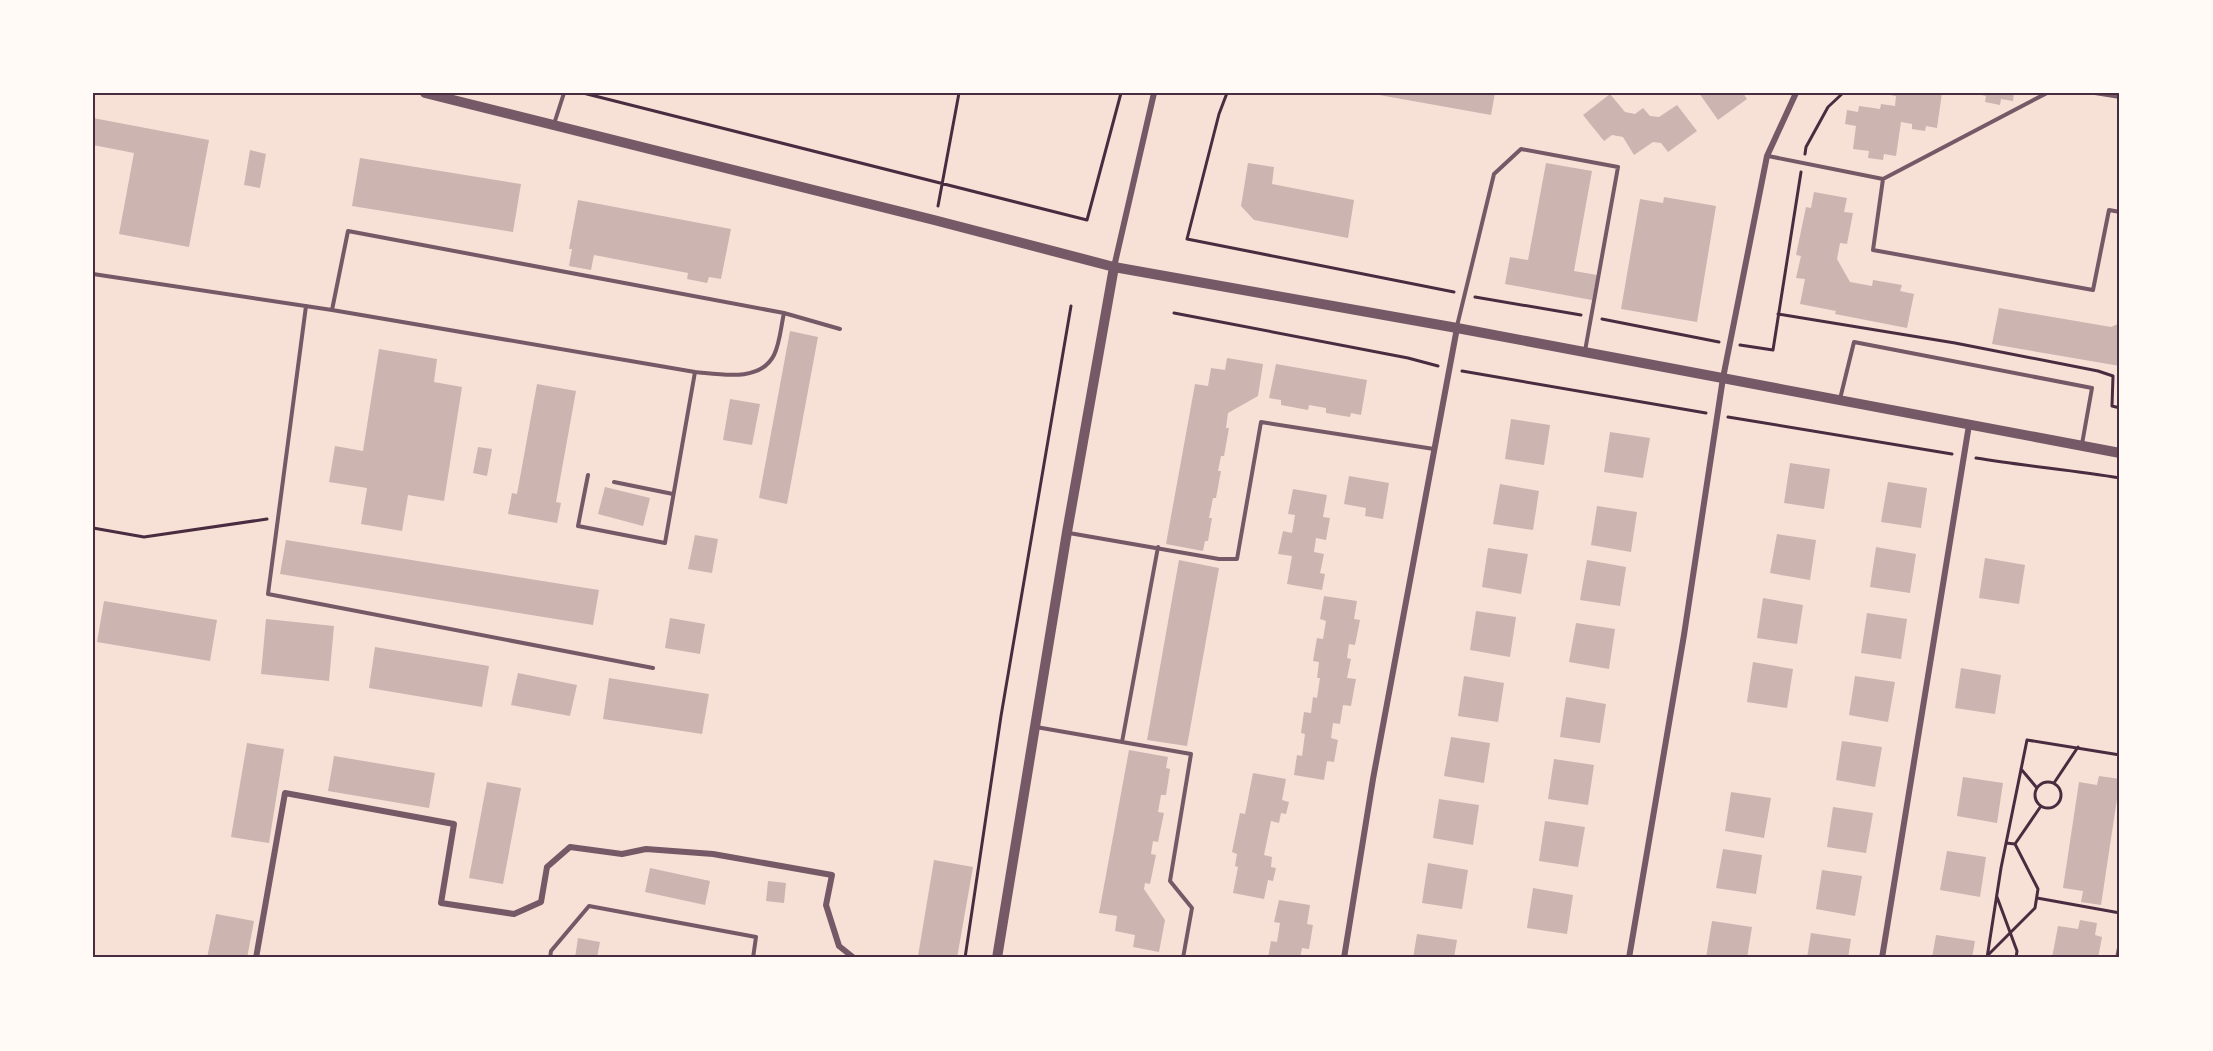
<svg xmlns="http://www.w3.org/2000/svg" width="2213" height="1051" viewBox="0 0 2213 1051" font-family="Barlow,sans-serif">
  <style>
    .building { fill: #ccb4b1 }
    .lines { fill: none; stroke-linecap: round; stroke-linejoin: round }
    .path { stroke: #4a2c40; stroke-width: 3 }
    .service { stroke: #755966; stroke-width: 4 }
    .minor { stroke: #755966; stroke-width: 6 }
    .tertiary { stroke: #755966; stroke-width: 10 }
    .neatline { fill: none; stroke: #4a2c40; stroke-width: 2 }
  </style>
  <rect width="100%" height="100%" fill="#f7e1d7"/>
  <path class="building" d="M1368,93H1495L1491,115Z
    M1699,93H1743L1747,99L1718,120Z
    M1891,93H1942L1937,128L1926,126L1925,131L1912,129V124L1901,122L1896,156L1884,154L1883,160L1868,158L1869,151L1853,149L1856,126L1845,124L1847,110L1858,112L1859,106L1880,109L1881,104L1895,106L1896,96L1890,95Z
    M1972,93H2014L2013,101L2001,99L2000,105L1985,102L1986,96Z
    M1610,94L1625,112L1635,114L1643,108L1650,116L1659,117L1677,105L1697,131L1668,152L1661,143L1653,142L1634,155L1623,137L1612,135L1604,141L1583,115Z
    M93,118L209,140L189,247L119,234L134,153L93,145Z
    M250,150L266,154L260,188L244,185Z
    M360,158L521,184L513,232L352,206Z
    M1248,163L1274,167L1272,184L1354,200L1348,238L1254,220L1241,206Z
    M1546,163L1592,171L1574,271L1597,275L1592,300L1505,284L1510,257L1528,260Z
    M1814,192L1847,198L1844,212L1853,213L1847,244L1840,243L1837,259L1850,282L1872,286L1873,280L1902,285L1900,291L1914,294L1907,328L1835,314L1836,311L1800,304L1805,279L1796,278L1801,256L1796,255L1806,207L1811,208Z
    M1664,197L1716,206L1697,322L1621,309L1640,199L1663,203Z
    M578,200L731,229L721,279L709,277L707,283L687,279L688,273L594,255L591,270L569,266L572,249H569Z
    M1999,308L2111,327L2120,323V366L1992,344Z
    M790,331L818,337L787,504L759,498Z
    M379,349L437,359L434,382L462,387L444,501L408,495L402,531L361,524L367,488L329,482L335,446L363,451Z
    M1227,358L1263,364L1258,396L1228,413L1226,428H1229L1224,456H1221L1218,471H1221L1216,498H1213L1209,518H1212L1208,541H1205L1203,551L1166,544L1195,384L1208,386L1211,368L1225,370Z
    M1276,364L1367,380L1361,415L1351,413L1350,417L1326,413V408L1309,405L1308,410L1281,405V400L1269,398Z
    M537,384L576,391L556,502L561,503L557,523L508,514L512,493L517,494Z
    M730,399L760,404L752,445L723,440Z
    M1511,419L1550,425L1544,465L1505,459Z
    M1610,432L1650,438L1643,478L1604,472Z
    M478,447L492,449L487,476L473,473Z
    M1790,463L1830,469L1824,509L1784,503Z
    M1349,476L1389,483L1383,519L1365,516L1366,508L1344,504Z
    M1888,482L1927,488L1921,528L1881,522Z
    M1500,484L1539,491L1533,530L1493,524Z
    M605,487L650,498L643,526L598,514Z
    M1293,489L1327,495L1323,517L1330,518L1326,540L1316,538L1314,552L1324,554L1320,573L1325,574L1322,590L1287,584L1292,556L1278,554L1283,531L1292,533L1295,515L1288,514Z
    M1597,506L1637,512L1631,552L1591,545Z
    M1777,534L1816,540L1810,580L1770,573Z
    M695,535L718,539L712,573L688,569Z
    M286,540L599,590L593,625L280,574Z
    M1876,547L1916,554L1910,593L1870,587Z
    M1488,548L1528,554L1521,594L1482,587Z
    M1985,558L2025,565L2019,604L1979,598Z
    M1179,560L1219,568L1187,746L1147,740Z
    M1587,560L1626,567L1620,606L1580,600Z
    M1324,596L1357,601L1354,619L1360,620L1355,645L1349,644L1347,658L1351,659L1347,678L1356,679L1351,706L1343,705L1340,724L1333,723L1331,738L1338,740L1334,762L1327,761L1324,780L1294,775L1297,755L1302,756L1305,734L1301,733L1304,712L1311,713L1313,697L1317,698L1320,678H1317L1319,662L1313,661L1317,638L1323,639L1326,621L1320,619Z
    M1763,598L1803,605L1797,644L1757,638Z
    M104,601L217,620L210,661L97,642Z
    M1476,611L1516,617L1510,657L1470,650Z
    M1867,613L1907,619L1901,659L1861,653Z
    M670,618L705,624L700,654L665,648Z
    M266,619L334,626L329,681L261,674Z
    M1576,623L1615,629L1609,669L1569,662Z
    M375,647L489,666L482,707L369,688Z
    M1753,662L1793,669L1787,708L1747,702Z
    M1961,668L2001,675L1995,714L1955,708Z
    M518,673L577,685L570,716L511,705Z
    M1464,676L1504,683L1498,722L1458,716Z
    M1855,676L1895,682L1888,722L1849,715Z
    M609,678L709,694L702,734L603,719Z
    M1566,697L1606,704L1600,743L1560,737Z
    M1451,737L1490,743L1484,783L1444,776Z
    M1842,741L1882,747L1875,787L1836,780Z
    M247,743L284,749L269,843L231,837Z
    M1129,750L1168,757L1166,768L1170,769L1166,795H1161L1158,812L1164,813L1158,842L1153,841L1151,854L1156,855L1150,884L1145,883L1144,889L1165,920L1159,952L1133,947L1135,935L1115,931L1117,916L1099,913Z
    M334,756L435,773L429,808L328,791Z
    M1554,759L1594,765L1588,805L1548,799Z
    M1253,773L1286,779L1282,800L1289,802L1286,814L1281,813L1279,823L1271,821L1264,855L1272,857L1271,867L1276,868L1273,881L1268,880L1264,899L1233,893L1238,867L1235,866L1237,854L1232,852L1240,813L1245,814Z
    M2099,776L2120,779L2101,905L2081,902L2083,891L2063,888L2079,782L2097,785Z
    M1963,777L2003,783L1997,823L1957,816Z
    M487,782L521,788L503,884L469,878Z
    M1731,792L1771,798L1764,838L1725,831Z
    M1439,799L1479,805L1473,845L1433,838Z
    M1833,807L1873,813L1866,853L1827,847Z
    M1545,821L1585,827L1578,867L1539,861Z
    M1723,849L1762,855L1756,894L1716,888Z
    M1947,851L1986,857L1980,897L1940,890Z
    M934,860L973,867L957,958L918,956Z
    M1428,863L1468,870L1462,909L1422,903Z
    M650,868L710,881L705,905L645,892Z
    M1822,870L1862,876L1855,916L1816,909Z
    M768,881L786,883L784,903L766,901Z
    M1533,888L1573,895L1567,934L1527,928Z
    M1279,900L1310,905L1307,924L1313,925L1309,949L1302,948L1300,958H1268L1271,941L1277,942L1280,923L1274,922Z
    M216,914L254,921L247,958H207Z
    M2080,920L2097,923L2095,935L2102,937L2098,958H2052L2058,926L2078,929Z
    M1712,921L1752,927L1747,958H1706Z
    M1811,933L1851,939L1848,958H1807Z
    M1417,934L1457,940L1454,958H1413Z
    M1936,935L1975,941L1972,958H1932Z
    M578,938L600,942L597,958H575Z"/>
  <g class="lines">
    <path class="path" d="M583,93L1087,220L1121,93
      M1227,93L1219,114L1187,239L1454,292
      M1805,154L1806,147L1828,107L1843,93
      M938,206L959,93
      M1475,297L1581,315
      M1174,313L1408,358L1438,366
      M1778,314L1955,343L2098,371L2113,376L2112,406L2120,408
      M1602,319L1719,342
      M1740,345L1773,350L1801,172
      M1462,371L1706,413
      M1728,417L1952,454
      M1976,458C2024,466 2072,470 2120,478
      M93,528L144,537L267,519
      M2021,769L2037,788
      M2035 795a13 13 0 1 1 26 0a13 13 0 1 1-26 0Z
      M2054,783L2078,747
      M2006,843L2015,844L2041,806
      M1997,897L2017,951L2016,958
      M2037,898L2120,913
      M1988,955L2035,908L2038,889L2015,844
      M965,958L1001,716L1071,306
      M1987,958L2001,868L2027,740L2120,755"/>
    <path class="service" d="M2095,93L2120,97
      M554,124L564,93
      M1768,156L1883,179L2047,93
      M1883,179L1873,250L2093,290L2109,210L2120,212
      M93,274L332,310L695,372C719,374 760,383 774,355C780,343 781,326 784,313L840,329
      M306,306L268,594L653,668
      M332,310L348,231L784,313
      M1457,326L1494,174L1521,149L1618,167L1585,351
      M1840,399L1854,342L2092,388L2082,444
      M588,475L578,526L665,543L695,372
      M614,482L673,494
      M1069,533L1219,559H1237L1261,422L1434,449
      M1036,727L1191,754L1170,881L1192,908L1183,958
      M1122,742L1158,547
      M550,958L551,951L589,906L756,937L753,958"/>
    <path class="minor" d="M1114,267L1154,93
      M256,958L285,793L454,824L441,903L514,914L541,902L547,867L570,847L622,854L646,849L713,854L832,875L826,905L839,946L854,958
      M1344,958L1373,779L1457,328
      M1629,958L1684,635L1723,378L1767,156L1796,93
      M1882,958L1969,425
      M2118,958L2120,948"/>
    <path class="tertiary" d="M425,93L934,220L1114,267L1457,328L2120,453
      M997,958L1067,532L1114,267"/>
  </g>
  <rect width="2213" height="1051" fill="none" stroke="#fffaf5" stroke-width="189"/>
  <rect x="94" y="94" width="2024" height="862" class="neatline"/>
</svg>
